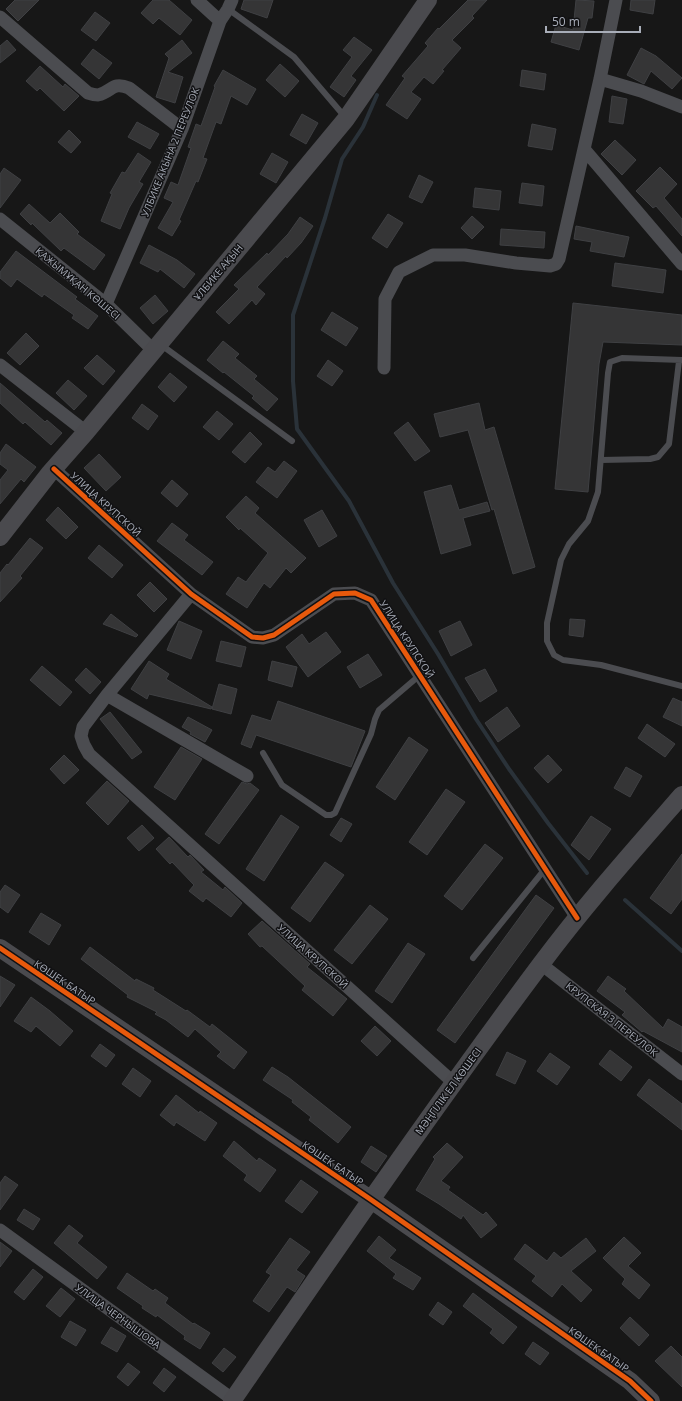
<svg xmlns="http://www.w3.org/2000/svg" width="682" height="1401" viewBox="0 0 682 1401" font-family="'Open Sans',sans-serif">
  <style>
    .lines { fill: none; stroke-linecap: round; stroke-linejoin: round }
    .stream { stroke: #2a3239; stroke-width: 4 }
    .building { fill: #353536; stroke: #3f4043 }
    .lane { stroke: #4b4c50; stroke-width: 6 }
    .street { stroke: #4b4c50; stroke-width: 13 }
    .secondary { stroke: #4a4a4e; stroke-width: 18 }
    .cycleway-casing { stroke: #111113; stroke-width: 8 }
    .cycleway { stroke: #e8590c; stroke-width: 5 }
    .labels { text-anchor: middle; stroke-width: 3; stroke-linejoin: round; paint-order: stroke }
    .street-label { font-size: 10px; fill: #a8adb8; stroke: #111113 }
  </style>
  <rect width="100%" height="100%" fill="#171717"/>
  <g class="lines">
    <path class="stream" d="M377,95L363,127L342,159L325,218L293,315V381L297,429L349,501L393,583L438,654L476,719L509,769L548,823L587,873
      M625,900L682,951"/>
  </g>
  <path class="building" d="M15,0H39L18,21L6,9Z
    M153,0H169L192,20L180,35L159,18L153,24L141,13Z
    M244,0H273L267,18L241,9Z
    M468,0H487L472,16L474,18L452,40L461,48L442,70L444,71L433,84L424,77L411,92L421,99L407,119L386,105L405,78L402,76L428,46L425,43L438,28L439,29Z
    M576,0L594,1L592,18H588L579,50L551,42L556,25L573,30Z
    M631,0H655L653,14L630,10Z
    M95,12L110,23L96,41L81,30Z
    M354,37L372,50L351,76L356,80L344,97L330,87L352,57L343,50Z
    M7,40L16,50L0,63V46Z
    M182,40L192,53L168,72L183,77L175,103L156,97L169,58L165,54Z
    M641,48L656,56L682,78L672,89L651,71L644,84L627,75Z
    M93,49L112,63L99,79L81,64Z
    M280,64L299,81L285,97L266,80Z
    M40,66L63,87L65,84L79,96L64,111L40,88L37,91L26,81Z
    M223,70L256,89L247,105L231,96L221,124L216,122L203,158L207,159L198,182L196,181L179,220L181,221L172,236L158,228L173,202L164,198L171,182L178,185L191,148L188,147L196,124L201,126L215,87L214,86Z
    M522,70L546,74L544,90L520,86Z
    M612,96L627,99L623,124L609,122Z
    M302,114L318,123L306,144L290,135Z
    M137,122L159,134L150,149L128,137Z
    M532,124L556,129L552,150L528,146Z
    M69,130L81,142L71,153L58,142Z
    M615,140L636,160L622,175L601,154Z
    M138,153L151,162L139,182L143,184L129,208L120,229L101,221L112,194L110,193L122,172L125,173Z
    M272,153L288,162L276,183L260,174Z
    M660,167L677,184L664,198L682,219V236L656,206L653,208L636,191Z
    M4,168L21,180L0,208V174Z
    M419,175L433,182L422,203L409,197Z
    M522,183L544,186L542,206L519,203Z
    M475,188L501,191L499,210L473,207Z
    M29,204L50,223L60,213L79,232L77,234L105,255L94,270L64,248L61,251L32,223L31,225L20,214Z
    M388,214L403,223L387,248L372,238Z
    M472,216L484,227L472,239L461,228Z
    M300,217L313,226L301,243L287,258L286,256L257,287L265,294L256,305L252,300L229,324L216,312L239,289L234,285L267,253L268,255L288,234Z
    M576,226L629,237L624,257L590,251L592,242L574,239Z
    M501,229L545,232L544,248L500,245Z
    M149,245L177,260L195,274L184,288L160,269L158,272L140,263Z
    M16,251L77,297L75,299L98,316L88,329L72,318L74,315L44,294L42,297L17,279L11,287L0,278V272Z
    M615,263L666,270L663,293L612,286Z
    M155,295L168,311L153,324L140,308Z
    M573,303L682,315V345L603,342L599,364L588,492L555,489Z
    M332,312L358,328L346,346L321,330Z
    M26,333L39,346L20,365L7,353Z
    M223,341L239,354L235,358L257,376L254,379L278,399L267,411L252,398L254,396L224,372L223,373L207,360Z
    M97,355L115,371L103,385L84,368Z
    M328,360L343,371L332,386L317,376Z
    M170,373L187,387L174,402L158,387Z
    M68,380L87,396L74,410L56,393Z
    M0,383L45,422L47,420L62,433L51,445L25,422L23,424L0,403Z
    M479,403L485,430L494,427L535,567L513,574L494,509L492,510L468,430L440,437L434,414Z
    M142,404L158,416L148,430L132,418Z
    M217,411L233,424L219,440L203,427Z
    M408,422L430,451L415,461L394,433Z
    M250,432L262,444L245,463L232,452Z
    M6,444L36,467L24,482L21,479L0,504V480L8,470L0,464V453Z
    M99,454L121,477L106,491L84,468Z
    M284,461L297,471L277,498L256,482L268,467L275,472Z
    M172,480L188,494L177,507L161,493Z
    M451,485L459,510L487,502L490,511L463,518L471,545L441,554L424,492Z
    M246,496L259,508L255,513L306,558L291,573L286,568L270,588L264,583L247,608L226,594L238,577L246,582L268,553L240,528L239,530L226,517Z
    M58,507L78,527L66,539L46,520Z
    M322,510L337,536L319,547L304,520Z
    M172,523L188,535L184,540L213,562L202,575L157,541Z
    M30,538L43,548L20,576L22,578L0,602V573L7,564L8,565Z
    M99,545L123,565L112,578L88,558Z
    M150,582L167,599L154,612L137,595Z
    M111,614L138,635L136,637L103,624Z
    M570,619L585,620L583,637L569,635Z
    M179,621L202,631L191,659L167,650Z
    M460,621L472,645L451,656L439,631Z
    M326,632L341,652L308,677L286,647L302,634L309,644Z
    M221,641L246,647L241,667L216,661Z
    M368,654L382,675L360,688L347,667Z
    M149,661L169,674L166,679L212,707L211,709L149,694L147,699L131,689Z
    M272,661L297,667L292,687L268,680Z
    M42,666L72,692L60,706L30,680Z
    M86,668L101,682L90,694L75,680Z
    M485,669L497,691L480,702L465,678Z
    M219,684L237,689L231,714L212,709Z
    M673,698L682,702V726L663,717Z
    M278,701L365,731L351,767L256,735L251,748L241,744L252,715L271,721Z
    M507,707L520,726L498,742L485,723Z
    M110,712L142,752L132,759L100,719Z
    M188,717L212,730L205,742L190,734L191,732L182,727Z
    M647,724L675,744L665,757L638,738Z
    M409,737L428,750L395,800L376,787Z
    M181,747L202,759L175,800L154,787Z
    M64,755L79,770L64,784L50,769Z
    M548,755L562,770L548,783L534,768Z
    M626,767L642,776L630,797L614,788Z
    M107,781L129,801L108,825L86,803Z
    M242,782L247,784L250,783L259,790L219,844L205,834Z
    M446,789L465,802L427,855L409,842Z
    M281,815L299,827L264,881L246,869Z
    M591,816L611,829L589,860L571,845Z
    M341,818L352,824L341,842L330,835Z
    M142,825L154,838L139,851L127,838Z
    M169,837L188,857L190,855L204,870L201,872L223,890L225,887L242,903L231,917L206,898L203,902L189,891L194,885L172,862L170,864L156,849Z
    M485,844L503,858L462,910L444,896Z
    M682,854V899L671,914L650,898Z
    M325,862L344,875L310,922L291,908Z
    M5,885L20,895L8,913L0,907V892Z
    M536,895L554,908L455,1043L437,1030Z
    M370,905L388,919L352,964L334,950Z
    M41,913L61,925L49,945L29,932Z
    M262,921L310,964L307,967L347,999L333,1016L302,990L305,986L262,946L260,947L248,934Z
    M408,943L425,954L392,1003L375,991Z
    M90,947L135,981L136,979L154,988L153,990L186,1011L187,1010L210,1027L212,1024L247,1052L234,1069L217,1056L221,1052L195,1029L188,1037L166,1020L155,1014L157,1012L127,997L128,995L81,959Z
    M0,976L15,985L0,1007Z
    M608,976L626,989L624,991L663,1028L668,1019L682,1027V1052L643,1031L642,1032L622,1015L625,1012L597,991Z
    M31,997L50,1011L73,1031L60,1046L36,1026L31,1032L14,1021Z
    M375,1026L391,1041L377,1056L361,1041Z
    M100,1044L115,1055L106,1067L91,1056Z
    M610,1050L632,1067L621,1081L599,1064Z
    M507,1052L526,1061L515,1084L496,1075Z
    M550,1053L570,1067L557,1085L537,1071Z
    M272,1067L288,1077L351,1127L338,1143L309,1120L311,1117L292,1102L293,1100L263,1080Z
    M133,1068L151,1081L140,1097L122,1084Z
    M649,1079L682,1104V1130L637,1095Z
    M176,1095L199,1113L200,1111L217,1123L205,1141L176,1122L174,1126L160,1115Z
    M234,1141L257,1161L259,1158L276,1170L260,1192L244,1180L247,1175L223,1156Z
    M447,1143L463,1157L441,1181L450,1187L448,1190L483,1215L486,1212L497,1225L481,1238L463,1215L461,1219L439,1204L416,1190L435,1159L433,1157Z
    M371,1146L387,1156L376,1172L361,1162Z
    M5,1176L18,1185L0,1210V1183Z
    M301,1180L318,1192L302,1213L285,1201Z
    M24,1209L40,1219L33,1230L17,1220Z
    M69,1225L83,1236L77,1243L107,1267L97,1279L54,1243Z
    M379,1236L396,1250L389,1258L421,1278L413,1290L393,1278L396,1274L367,1251Z
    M624,1237L641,1253L628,1266L650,1285L639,1299L622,1284L625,1279L603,1258Z
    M290,1238L310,1252L296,1270L305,1276L295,1292L287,1287L269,1312L253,1301L271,1275L266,1272Z
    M586,1238L596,1251L571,1271L592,1290L581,1302L562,1284L552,1297L532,1281L536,1276L514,1259L525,1244L547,1261L554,1252L561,1258Z
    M0,1242L12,1251L0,1267Z
    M33,1269L43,1277L24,1300L14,1292Z
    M127,1273L153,1291L155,1289L168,1298L165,1303L193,1324L194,1323L210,1333L200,1349L184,1339L185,1336L157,1315L156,1317L142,1308L143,1306L117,1288Z
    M61,1288L75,1299L60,1317L46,1306Z
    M473,1293L517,1327L503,1344L490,1333L493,1329L463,1306Z
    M438,1302L452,1312L443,1325L429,1315Z
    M630,1317L649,1335L639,1346L620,1328Z
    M70,1321L86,1330L76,1346L61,1337Z
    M111,1327L126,1336L117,1352L101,1343Z
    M533,1342L549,1353L540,1365L525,1354Z
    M671,1346L682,1357V1387L655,1361Z
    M224,1348L236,1357L223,1372L212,1363Z
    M128,1363L140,1372L128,1386L117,1377Z
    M164,1368L176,1377L164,1392L153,1383Z"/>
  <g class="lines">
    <path class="lane" d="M228,9L294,57L345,117
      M160,344L292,441
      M682,360L622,358L610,362L608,373L598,492L588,521L569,544L561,560L547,623V641L554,655L563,660L601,665L682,686
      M601,460L650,459L658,457L669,444L679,361
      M263,753L282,785L326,815H331L335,813L371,734L375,719L379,710L420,675
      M473,958L545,869"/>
    <path class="street" d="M197,0L220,21
      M616,0L600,79L584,149L682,264
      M0,17L88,93C91,94 95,95 98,95C112,92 112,81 129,88L182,129
      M600,79L641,91L682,107
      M0,219L106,304L153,350
      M106,304L182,129L220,21L228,9L232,0
      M0,365L86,432
      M384,368L385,299L399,272L433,255H465L516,263L550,266L556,264L559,259L584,149
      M54,469L191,594L252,637L263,638L274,635L334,594L355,593L371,600L577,918
      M191,594L107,695L83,727L81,736L84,745L89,754L454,1083
      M107,695L247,776
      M541,964L682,1074
      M0,1230L235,1401"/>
    <path class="secondary" d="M0,537L49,474L86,432L346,119L428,0
      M0,948L370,1199L630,1381L651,1401
      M232,1401C333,1254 434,1107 541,964C585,905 634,850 682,795"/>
    <defs>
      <path id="cycleway" d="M54,469L191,594L252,637L263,638L274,635L334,594L355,593L371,600L577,918
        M0,948L370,1199L630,1381L651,1401"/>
    </defs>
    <use href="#cycleway" class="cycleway-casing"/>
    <use href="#cycleway" class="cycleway"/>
  </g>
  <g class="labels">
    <g class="street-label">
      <text transform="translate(170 152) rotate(-68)" y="4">УЛБИКЕ АКЫНА 2 ПЕРЕУЛОК</text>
      <text transform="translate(218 272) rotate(-50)" y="4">ҰЛБИКЕ АҚЫН</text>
      <text transform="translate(78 283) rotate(40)" y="4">ҚАЖЫМҰҚАН КӨШЕСІ</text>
      <text transform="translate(106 504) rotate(42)" y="4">УЛИЦА КРУПСКОЙ</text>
      <text transform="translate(407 639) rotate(57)" y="4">УЛИЦА КРУПСКОЙ</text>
      <text transform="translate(313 956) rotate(42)" y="4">УЛИЦА КРУПСКОЙ</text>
      <text transform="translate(65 982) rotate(34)" y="4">КӨШЕК БАТЫР</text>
      <text transform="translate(612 1019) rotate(38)" y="4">КРУПСКАЯ 3 ПЕРЕУЛОК</text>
      <text transform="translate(448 1091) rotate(-54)" y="4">МӘҢГІЛІК ЕЛ КӨШЕСІ</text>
      <text transform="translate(333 1163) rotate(34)" y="4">КӨШЕК БАТЫР</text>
      <text transform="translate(118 1316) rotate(36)" y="4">УЛИЦА ЧЕРНЫШОВА</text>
      <text transform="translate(599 1349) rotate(35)" y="4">КӨШЕК БАТЫР</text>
    </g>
  </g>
  <path d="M546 26v6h94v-6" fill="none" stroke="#a8adb8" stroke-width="2"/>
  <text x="552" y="26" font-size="12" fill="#a8adb8" stroke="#111113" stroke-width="3" paint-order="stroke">50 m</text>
</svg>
